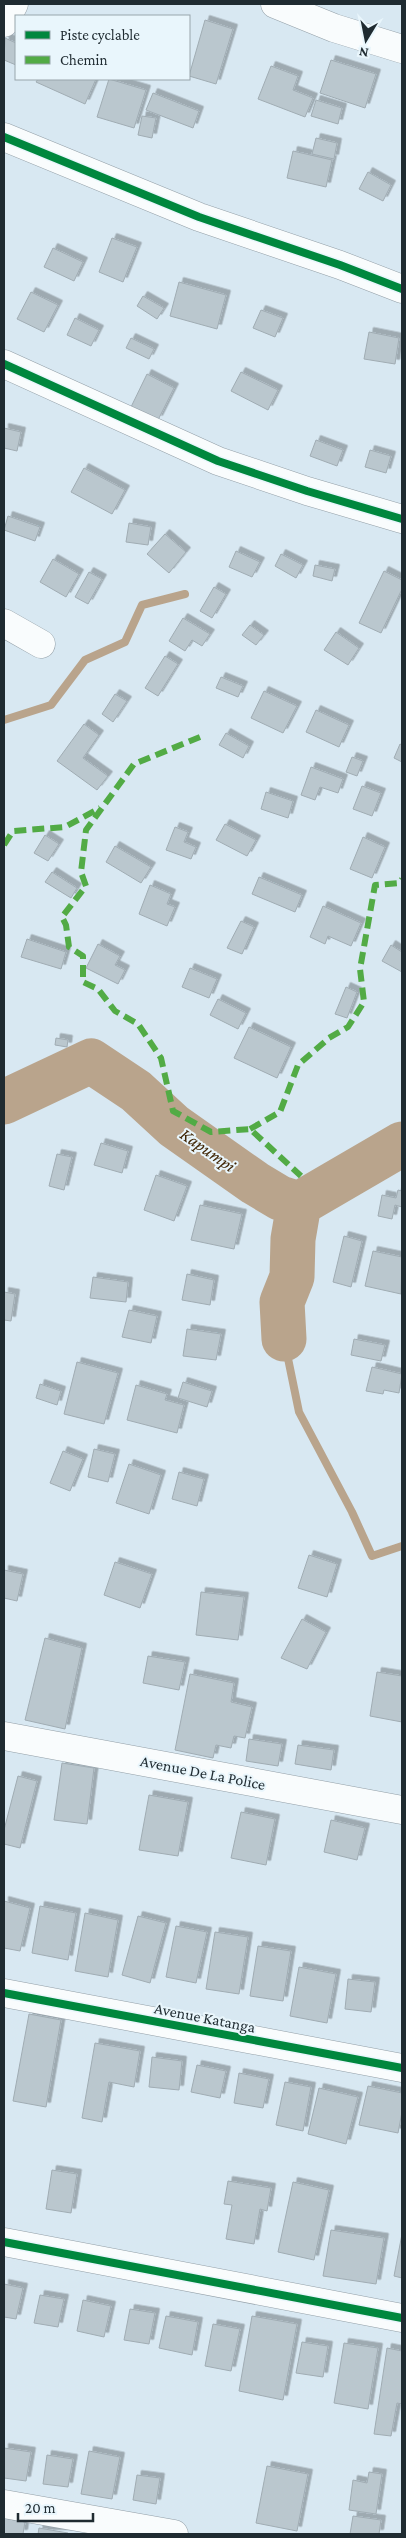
<svg xmlns="http://www.w3.org/2000/svg" width="406" height="2538" viewBox="0 0 406 2538" font-family="'Crimson Pro',serif">
  <style>
    .lines { fill: none; stroke-linecap: round; stroke-linejoin: round }
    .stream { stroke: #b9a48c; stroke-width: 8 }
    .river { stroke: #b9a48c; stroke-width: 45 }
    .building { fill: #bac7ce; stroke: #a0acb3; filter: url(#shadow) }
    .minor-casing { stroke: #939fa7; stroke-width: 29 }
    .minor { stroke: #f9fcfd; stroke-width: 28 }
    .quiet { stroke: #52ab45; stroke-width: 6; stroke-dasharray: 12 6; stroke-linecap: butt }
    .cycleway-casing { stroke: #e9f6fc; stroke-width: 11 }
    .cycleway { stroke: #00873e; stroke-width: 8 }
    .labels { text-anchor: middle; stroke-width: 4; stroke-linejoin: round; paint-order: stroke }
    .street-label { font-size: 16px; fill: #1f2b31; stroke: #e9f6fc }
    .water-label { font-size: 18px; font-style: italic; fill: #402605; stroke: #e9f6fc }
  </style>
  <defs>
    <filter id="shadow"><feDropShadow dx="4.5" dy="-4.5" stdDeviation="0" flood-color="#0004"/></filter>
  </defs>
  <rect width="100%" height="100%" fill="#d8e8f2"/>
  <g class="lines">
    <path class="stream" d="M4,720L51,705L85,660L125,642L142,605L185,594
      M284,1339L299,1412L352,1512L372,1556L402,1546"/>
    <path class="river" d="M4,1102L91,1061L136,1091L174,1126L255,1183L280,1198L299,1204L293,1239L292,1277L282,1302L284,1339
      M299,1204L402,1144"/>
  </g>
  <path class="building" d="M205,20L233,29L216,84L189,76Z
    M5,38L16,43V65L4,60Z
    M331,60L376,74L365,108L320,93Z
    M271,66L298,76L293,90L313,98L305,117L258,99Z
    M38,79H96L85,104L36,82Z
    M109,79L146,90L134,128L97,117Z
    M153,93L199,111L193,128L146,110Z
    M316,100L342,108L338,124L311,116Z
    M142,116L156,118L152,138L138,135Z
    M316,138L337,143L334,159L312,154Z
    M293,151L332,160L326,187L287,178Z
    M368,172L391,185L383,201L359,189Z
    M112,238L137,247L123,282L99,272Z
    M53,248L83,262L74,281L44,267Z
    M179,282L226,295L217,329L170,316Z
    M31,292L58,305L44,332L17,319Z
    M143,296L164,308L157,319L137,306Z
    M261,310L283,318L275,337L253,328Z
    M75,318L99,330L91,346L67,335Z
    M369,332L399,338L395,364L364,359Z
    M131,338L154,349L149,359L126,348Z
    M241,372L278,390L268,410L231,391Z
    M147,374L174,388L158,420L131,407Z
    M4,428L21,432L17,451L4,448Z
    M316,440L343,450L337,466L310,456Z
    M370,450L391,456L386,473L365,467Z
    M84,468L125,490L112,514L71,492Z
    M8,516L40,527L35,541L4,530Z
    M129,523L151,527L148,545L126,542Z
    M165,534L186,552L169,573L147,554Z
    M236,551L260,562L252,577L229,567Z
    M281,554L303,565L296,578L275,566Z
    M53,559L79,574L66,597L40,582Z
    M315,565L335,569L332,581L313,576Z
    M384,571L402,580V589L381,633L359,623Z
    M89,572L102,579L88,604L75,597Z
    M214,587L226,594L212,618L200,611Z
    M183,618L210,634L202,646L192,640L185,651L169,641Z
    M250,625L264,635L256,645L242,635Z
    M336,632L359,648L348,665L324,650Z
    M165,656L178,664L158,696L145,688Z
    M221,677L243,686L238,697L216,688Z
    M264,691L297,706L283,733L251,718Z
    M115,694L127,701L113,722L102,714Z
    M316,710L349,725L339,747L306,732Z
    M84,724L99,735L83,758L108,776L97,790L57,761Z
    M226,733L249,746L243,758L219,745Z
    M400,744L402,745V762L394,758Z
    M352,757L363,761L357,776L346,772Z
    M311,767L343,779L338,793L320,787L315,800L301,795Z
    M362,786L381,793L372,816L353,809Z
    M266,792L293,801L288,818L261,809Z
    M225,824L256,840L247,856L216,840Z
    M175,827L188,832L184,842L196,847L191,859L166,850Z
    M45,835L59,844L48,861L34,853Z
    M363,837L385,847L372,878L350,869Z
    M115,846L151,867L141,883L106,862Z
    M52,872L77,888L71,898L45,882Z
    M259,877L302,895L295,912L252,894Z
    M150,885L171,894L167,904L175,907L167,926L139,914Z
    M323,906L361,923L351,946L328,936L325,944L310,937Z
    M241,921L254,927L242,954L227,948Z
    M27,939L66,952L61,969L21,957Z
    M98,944L120,956L115,965L125,970L118,984L86,968Z
    M391,945L402,952V972L382,961Z
    M190,968L217,979L209,998L182,987Z
    M346,987L357,992L347,1018L335,1014Z
    M218,999L246,1013L238,1029L210,1015Z
    M249,1027L291,1047L277,1078L234,1058Z
    M56,1038L68,1040L67,1047L55,1045Z
    M101,1143L128,1151L122,1173L94,1165Z
    M57,1154L72,1157L64,1190L49,1186Z
    M156,1175L187,1186L174,1221L144,1210Z
    M398,1190L402,1191V1207L395,1205L392,1219L378,1216L382,1195L396,1198Z
    M200,1205L242,1214L234,1249L191,1240Z
    M344,1236L362,1241L351,1287L333,1282Z
    M373,1251L402,1257L401,1294L365,1286Z
    M187,1274L214,1280L210,1305L182,1300Z
    M93,1277L128,1282L126,1302L90,1298Z
    M4,1292L15,1294L11,1321L4,1320Z
    M129,1310L157,1316L151,1343L122,1337Z
    M187,1329L221,1334L216,1360L183,1356Z
    M354,1339L385,1345L381,1361L351,1355Z
    M77,1362L118,1373L104,1424L64,1414Z
    M372,1367L402,1374L399,1393L384,1390L383,1394L366,1391Z
    M183,1382L212,1391L207,1407L178,1398Z
    M40,1384L61,1391L57,1405L36,1398Z
    M136,1385L167,1394L165,1400L184,1405L177,1433L127,1420Z
    M94,1449L115,1454L108,1482L88,1477Z
    M63,1451L83,1459L70,1491L50,1483Z
    M129,1464L161,1475L149,1514L116,1503Z
    M179,1472L204,1479L197,1506L172,1499Z
    M309,1555L337,1564L327,1597L298,1588Z
    M115,1562L152,1574L140,1608L104,1595Z
    M4,1570L23,1574L17,1601L4,1598Z
    M201,1592L244,1597L238,1640L196,1635Z
    M302,1619L326,1632L307,1669L281,1658Z
    M45,1638L82,1648L65,1729L25,1720Z
    M148,1656L185,1662L179,1690L143,1683Z
    M377,1672L402,1676V1722L370,1716Z
    M190,1674L234,1683L231,1702L252,1707L245,1738L234,1736L231,1748L216,1745L213,1758L175,1750Z
    M249,1739L282,1744L278,1766L246,1761Z
    M298,1745L334,1750L331,1770L295,1764Z
    M62,1763L94,1768L87,1824L54,1820Z
    M18,1776L37,1781L20,1848L4,1844V1830Z
    M149,1795L188,1802L178,1856L139,1850Z
    M241,1812L275,1819L266,1865L231,1858Z
    M331,1820L365,1828L357,1860L324,1852Z
    M4,1901L30,1908L20,1951L4,1948Z
    M40,1906L76,1913L68,1960L32,1953Z
    M85,1913L118,1920L108,1977L75,1971Z
    M138,1916L166,1923L150,1983L122,1975Z
    M176,1926L207,1932L196,1983L166,1977Z
    M215,1932L248,1937L239,1994L206,1989Z
    M258,1946L291,1951L283,2001L250,1996Z
    M299,1967L336,1974L327,2023L290,2016Z
    M348,1979L375,1982L371,2012L345,2009Z
    M29,2014L61,2020L46,2107L13,2101Z
    M95,2043L140,2051L134,2087L109,2082L102,2122L82,2118Z
    M152,2057L182,2061L179,2090L149,2087Z
    M197,2065L226,2071L220,2098L191,2092Z
    M239,2073L269,2079L263,2108L234,2103Z
    M285,2082L311,2087L303,2131L276,2125Z
    M368,2086L402,2093V2112L398,2133L359,2125Z
    M319,2088L358,2097L346,2144L308,2134Z
    M52,2170L77,2174L71,2213L46,2209Z
    M228,2181L271,2188L267,2211L260,2209L254,2244L226,2239L232,2205L224,2204Z
    M293,2182L329,2190L314,2260L278,2252Z
    M331,2230L384,2238L376,2284L323,2276Z
    M402,2234V2278L394,2276Z
    M4,2284L23,2288L16,2319L4,2317Z
    M40,2295L64,2299L58,2327L34,2323Z
    M83,2300L111,2306L104,2337L77,2331Z
    M130,2309L155,2313L149,2344L124,2340Z
    M166,2316L198,2322L192,2355L159,2348Z
    M252,2316L297,2324L283,2400L239,2391Z
    M213,2324L240,2329L231,2371L205,2366Z
    M302,2342L328,2346L323,2377L296,2373Z
    M344,2343L378,2348L368,2409L334,2403Z
    M387,2348L402,2351V2404L397,2403L391,2436L374,2434Z
    M4,2448L31,2452L26,2481L4,2478Z
    M89,2451L120,2457L112,2499L81,2494Z
    M47,2455L73,2459L68,2487L43,2484Z
    M267,2466L308,2474L297,2531L256,2523Z
    M369,2472L382,2474L376,2514L349,2510L353,2480L367,2483Z
    M137,2475L160,2478L156,2504L133,2500Z
    M353,2516L381,2520L379,2534H350Z
    M4,2518L25,2522L23,2534H4Z
    M39,2528L68,2533V2534H38Z"/>
  <g class="lines">
    <defs>
      <path id="minor" d="M275,4L334,28L402,49
        M4,23L14,4
        M4,137L199,217L340,265L402,289
        M4,364L218,461L307,491L402,519
        M4,623L41,644
        M4,1736L402,1810
        M4,1993L402,2068
        M4,2242L402,2318
        M4,2504L174,2534"/>
    </defs>
    <use href="#minor" class="minor-casing"/>
    <use href="#minor" class="minor"/>
    <path class="quiet" d="M200,737L134,764L86,830L81,872L86,886L62,917L66,925L69,947L83,956V982L98,989L115,1011L138,1024L161,1058L173,1111L211,1132L250,1129L301,1176
      M4,845L13,831L65,827L100,808
      M250,1129L280,1112L298,1065L329,1038L348,1027L364,1002L360,969L375,885L399,883L402,879"/>
    <defs>
      <path id="cycleway" d="M4,137L199,217L340,265L402,289
        M4,364L218,461L307,491L402,519
        M4,1993L402,2068
        M4,2242L402,2318"/>
    </defs>
    <use href="#cycleway" class="cycleway-casing"/>
    <use href="#cycleway" class="cycleway"/>
  </g>
  <g class="labels">
    <g class="street-label">
      <text transform="translate(203 1772) rotate(11)" y="6">Avenue De La Police</text>
      <text transform="translate(205 2017) rotate(11)" y="6">Avenue Katanga</text>
    </g>
    <g class="water-label">
      <text transform="translate(208 1150) rotate(35)" y="6">Kapumpi</text>
    </g>
  </g>
  <rect width="406" height="2538" fill="none" stroke="#1f2b31" stroke-width="10"/>
  <rect x="15" y="15" width="175" height="65" fill="#e9f6fc" stroke="#98a5ab"/>
  <rect x="25" y="31" width="25" height="8" fill="#00873e" stroke="#98a5ab"/>
  <text x="60" y="40" font-size="15" fill="#1f2b31">Piste cyclable</text>
  <rect x="25" y="56" width="25" height="8" fill="#52ab45" stroke="#98a5ab"/>
  <text x="60" y="65" font-size="15" fill="#1f2b31">Chemin</text>
  <g transform="translate(366 40) rotate(190)" stroke="#e9f6fc" stroke-width="4" paint-order="stroke">
  <path d="M0-4L9 19L0 12L-9 19Z" fill="#1f2b31"/>
  <text y="-8" font-size="14" font-weight="bold" text-anchor="middle" fill="#1f2b31">N</text>
  </g>
  <path d="M18 2513v8h75v-8" fill="none" stroke="#1f2b31" stroke-width="2.5"/>
  <text x="25" y="2513" font-size="15" fill="#1f2b31" stroke="#e9f6fc" stroke-width="4" paint-order="stroke">20 m</text>
</svg>
